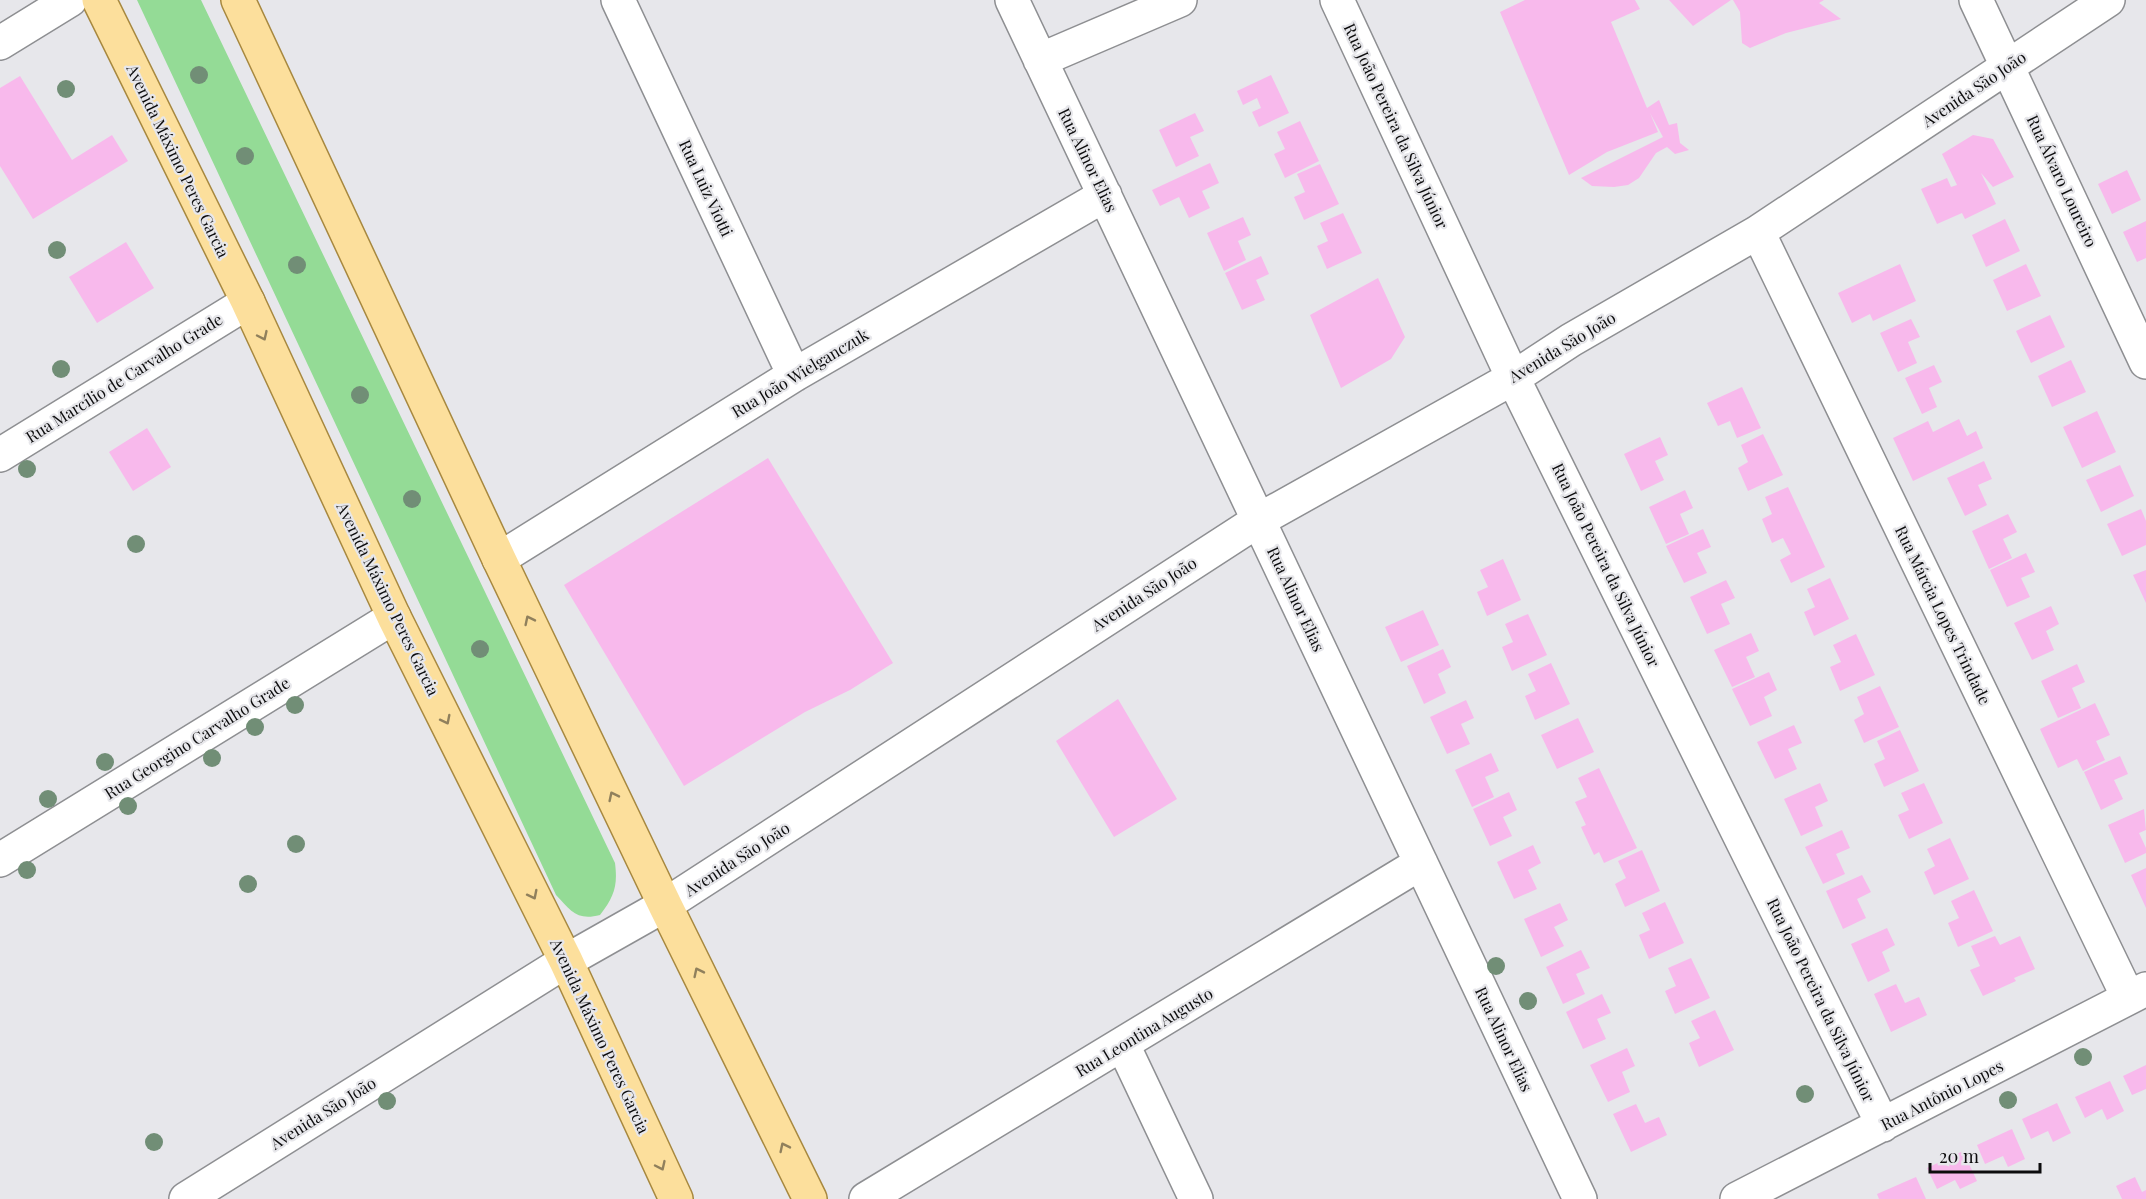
<svg xmlns="http://www.w3.org/2000/svg" width="2146" height="1199" viewBox="0 0 2146 1199" font-family="'Playfair Display',serif">
  <style>
    .green { fill: #94db96 }
    .building { fill: #f8b9ec }
    .lines { fill: none; stroke-linecap: round; stroke-linejoin: round }
    .street-casing { stroke: #8e8f92; stroke-width: 36 }
    .primary-casing { stroke: #a7883f; stroke-width: 36 }
    .street { stroke: #fff; stroke-width: 33 }
    .primary { stroke: #fcdf9c; stroke-width: 33 }
    .tree { fill: #718e76 }
    .oneway { stroke: #90805c }
    .labels { text-anchor: middle; stroke-width: 4.5; stroke-linejoin: round; paint-order: stroke }
    .street-label { font-size: 16px; fill: #0c0c0d; stroke: #e7e7eb }
  </style>
  <rect width="100%" height="100%" fill="#e7e7eb"/>
  <path class="green" d="M137,0H201L615,863C618,886 614,897 600,915C577,921 571,911 556,895Z"/>
  <path class="building" d="M1525,0H1635L1640,9L1611,22L1647,108L1659,100L1669,125L1677,123L1680,143L1689,150L1675,154L1667,147L1656,153L1639,178L1628,185L1614,187L1592,186L1581,178L1663,137L1650,113L1658,132L1607,152L1569,175L1500,12Z
    M1669,0H1731L1693,26Z
    M1733,0H1824L1819,3L1841,19L1786,33L1750,48L1742,43L1740,12Z
    M1271,75L1289,113L1259,127L1252,112L1261,108L1257,98L1243,105L1237,91Z
    M20,76L72,160L112,135L128,161L33,219L0,166V88Z
    M1195,113L1204,131L1190,137L1199,156L1176,167L1159,130Z
    M1300,121L1319,161L1285,178L1274,154L1285,149L1277,132Z
    M1973,135L1993,139L2014,177L1993,187L1981,173L1996,204L1965,219L1962,213L1937,224L1921,189L1947,178L1951,187L1957,185L1942,154Z
    M1210,163L1219,183L1202,191L1210,208L1189,218L1179,197L1160,206L1152,190Z
    M1320,164L1339,204L1304,220L1294,197L1305,192L1297,174Z
    M2127,170L2141,200L2112,214L2098,184Z
    M1343,213L1362,253L1327,269L1317,246L1328,241L1320,223Z
    M1243,217L1251,235L1238,241L1246,260L1224,271L1207,233Z
    M2005,219L2020,251L1986,267L1972,235Z
    M2146,221V258L2137,262L2123,232Z
    M126,242L154,288L97,323L69,277Z
    M1261,256L1269,274L1256,280L1265,300L1242,310L1225,273Z
    M1900,264L1916,301L1873,321L1870,314L1852,323L1838,293Z
    M2026,264L2041,296L2007,311L1993,280Z
    M1378,278L1405,337L1391,359L1341,388L1310,315Z
    M2050,315L2065,347L2031,363L2016,331Z
    M1911,319L1920,337L1908,342L1917,363L1898,372L1880,333Z
    M2071,360L2086,392L2052,407L2038,376Z
    M1934,365L1942,382L1929,388L1937,407L1922,414L1905,378Z
    M1742,387L1761,428L1737,438L1730,421L1718,426L1707,403Z
    M2097,411L2116,452L2082,468L2063,427Z
    M1959,419L1967,436L1976,431L1983,448L1913,481L1893,438L1928,421L1933,432Z
    M147,428L171,467L133,491L109,452Z
    M1763,434L1783,475L1748,491L1738,468L1748,462L1741,445Z
    M1660,437L1668,455L1655,461L1664,480L1641,491L1624,454Z
    M768,458L893,663L850,690L805,712L684,786L564,585Z
    M1984,461L1992,479L1978,485L1987,505L1965,516L1947,478Z
    M2120,465L2134,496L2101,512L2086,480Z
    M1788,487L1825,567L1791,583L1780,560L1791,554L1783,538L1772,543L1762,519L1772,514L1765,497Z
    M1685,490L1693,508L1680,514L1689,534L1666,544L1649,507Z
    M2141,509L2146,521V545L2122,556L2107,524Z
    M2008,514L2017,532L2003,539L2012,558L1989,569L1972,531Z
    M1703,529L1711,547L1697,553L1707,573L1684,583L1666,546Z
    M2026,553L2035,572L2021,578L2030,597L2007,607L1990,570Z
    M1503,559L1521,600L1487,616L1477,592L1488,587L1480,570Z
    M2146,570V603L2133,575Z
    M1830,578L1849,619L1814,636L1804,612L1815,607L1807,589Z
    M1726,580L1735,598L1721,604L1730,624L1707,634L1690,597Z
    M2051,606L2059,624L2046,631L2054,650L2032,660L2014,623Z
    M1423,610L1439,645L1401,662L1385,627Z
    M1528,614L1547,655L1512,671L1502,647L1513,642L1505,624Z
    M1751,633L1759,651L1746,657L1755,677L1732,687L1714,650Z
    M1856,634L1875,675L1840,691L1830,667L1841,662L1833,645Z
    M1443,649L1451,667L1438,674L1446,693L1424,704L1407,666Z
    M1551,663L1570,704L1535,720L1525,696L1536,691L1528,674Z
    M2077,664L2085,682L2072,688L2081,708L2058,718L2041,681Z
    M1769,672L1777,690L1764,697L1772,716L1750,726L1732,689Z
    M1880,686L1899,727L1864,743L1854,720L1864,714L1857,697Z
    M1118,699L1177,799L1114,837L1056,741Z
    M1466,700L1474,718L1461,724L1470,744L1447,754L1430,717Z
    M2095,703L2110,735L2096,741L2105,760L2083,771L2077,759L2058,768L2040,729Z
    M1578,718L1594,752L1557,769L1541,735Z
    M1794,725L1802,743L1788,749L1797,769L1775,779L1757,742Z
    M1900,730L1919,771L1884,787L1874,764L1885,759L1877,741Z
    M1491,753L1499,771L1485,777L1494,797L1472,807L1455,770Z
    M2120,756L2128,774L2114,780L2123,799L2101,810L2084,772Z
    M1599,768L1637,848L1604,863L1599,852L1594,855L1581,827L1586,825L1575,802L1587,797L1578,778Z
    M1820,783L1828,801L1815,807L1823,826L1801,836L1784,799Z
    M1924,783L1943,823L1909,839L1898,815L1909,810L1901,793Z
    M1509,792L1517,810L1503,817L1512,836L1490,846L1473,809Z
    M2144,809L2146,830L2139,833L2146,848V853L2125,863L2108,825Z
    M1842,830L1850,848L1836,854L1845,874L1823,884L1805,847Z
    M1950,838L1969,879L1934,895L1924,872L1935,866L1927,849Z
    M1533,845L1541,863L1528,870L1537,889L1514,899L1497,862Z
    M1642,850L1660,891L1625,907L1615,884L1626,878L1618,861Z
    M2146,868V908L2131,875Z
    M1862,875L1871,892L1857,899L1866,918L1843,929L1826,891Z
    M1974,890L1993,931L1958,947L1948,923L1959,918L1951,901Z
    M1665,902L1684,943L1649,959L1639,935L1650,930L1642,913Z
    M1560,903L1568,920L1554,927L1564,946L1541,957L1524,919Z
    M1887,928L1895,945L1882,952L1890,971L1868,982L1851,944Z
    M1995,936L2000,945L2020,936L2035,969L2014,978L2016,981L1983,996L1970,970L1980,966L1971,946Z
    M1581,950L1590,968L1576,974L1585,994L1563,1004L1546,967Z
    M1691,958L1710,998L1675,1014L1665,991L1676,986L1668,968Z
    M1896,984L1905,1003L1919,997L1927,1015L1891,1032L1874,994Z
    M1602,994L1611,1013L1597,1019L1606,1039L1583,1049L1566,1012Z
    M1715,1010L1734,1050L1699,1067L1689,1043L1700,1038L1691,1021Z
    M1627,1048L1635,1066L1622,1072L1630,1092L1608,1102L1590,1065Z
    M2146,1065V1089L2132,1095L2123,1076Z
    M2110,1081L2124,1111L2107,1120L2102,1109L2085,1118L2075,1097Z
    M2057,1103L2071,1133L2053,1142L2048,1131L2031,1139L2022,1119Z
    M1636,1104L1645,1123L1659,1117L1667,1135L1631,1152L1613,1114Z
    M2012,1129L2025,1159L2008,1167L2003,1156L1985,1164L1977,1145Z
    M1963,1151L1977,1181L1960,1189L1955,1180L1937,1189L1927,1168Z
    M1916,1177L1926,1199H1879L1877,1194Z
    M2135,1177L2142,1192L2146,1190V1199H2122L2116,1186Z"/>
  <g class="lines">
    <defs>
      <path id="street" d="M618,0L794,375
        M1012,0L1580,1199
        M1337,0L1513,378L1883,1125
        M1976,0L2146,362
        M0,43L70,0
        M1040,60L1180,0
        M1758,232L2128,997
        M0,455L248,302
        M499,559L794,375L1105,195
        M0,860L394,617
        M1123,1045L1196,1199
        M186,1199L566,961L665,905L1259,520L1513,378L1571,340L1758,232L2108,0
        M866,1199L1421,863
        M1737,1199L2146,989"/>
      <path id="primary" d="M99,0L248,302L394,617L566,961L676,1199
        M238,0L499,559L665,905L810,1199"/>
    </defs>
    <use href="#street" class="street-casing"/>
    <use href="#primary" class="primary-casing"/>
    <use href="#street" class="street"/>
    <use href="#primary" class="primary"/>
  </g>
  <g class="tree">
    <circle cx="199" cy="75" r="9"/>
    <circle cx="66" cy="89" r="9"/>
    <circle cx="245" cy="156" r="9"/>
    <circle cx="57" cy="250" r="9"/>
    <circle cx="297" cy="265" r="9"/>
    <circle cx="61" cy="369" r="9"/>
    <circle cx="360" cy="395" r="9"/>
    <circle cx="27" cy="469" r="9"/>
    <circle cx="412" cy="499" r="9"/>
    <circle cx="136" cy="544" r="9"/>
    <circle cx="480" cy="649" r="9"/>
    <circle cx="295" cy="705" r="9"/>
    <circle cx="255" cy="727" r="9"/>
    <circle cx="212" cy="758" r="9"/>
    <circle cx="105" cy="762" r="9"/>
    <circle cx="48" cy="799" r="9"/>
    <circle cx="128" cy="806" r="9"/>
    <circle cx="296" cy="844" r="9"/>
    <circle cx="27" cy="870" r="9"/>
    <circle cx="248" cy="884" r="9"/>
    <circle cx="1496" cy="966" r="9"/>
    <circle cx="1528" cy="1001" r="9"/>
    <circle cx="2083" cy="1057" r="9"/>
    <circle cx="1805" cy="1094" r="9"/>
    <circle cx="2008" cy="1100" r="9"/>
    <circle cx="387" cy="1101" r="9"/>
    <circle cx="154" cy="1142" r="9"/>
  </g>
  <defs><path id="oneway-chevron" d="M-2-3.5L2.5 0L-2 3.5" fill="none" stroke-width="1.6" stroke-linecap="round" stroke-linejoin="round" transform="scale(1.5)"/></defs>
  <g class="oneway">
    <use href="#oneway-chevron" transform="translate(263 336) rotate(65)"/>
    <use href="#oneway-chevron" transform="translate(529 620) rotate(-116)"/>
    <use href="#oneway-chevron" transform="translate(446 720) rotate(63)"/>
    <use href="#oneway-chevron" transform="translate(613 796) rotate(-116)"/>
    <use href="#oneway-chevron" transform="translate(533 895) rotate(63)"/>
    <use href="#oneway-chevron" transform="translate(698 972) rotate(-116)"/>
    <use href="#oneway-chevron" transform="translate(784 1147) rotate(-116)"/>
    <use href="#oneway-chevron" transform="translate(661 1166) rotate(65)"/>
  </g>
  <g class="labels">
    <g class="street-label">
      <text transform="translate(1974 89) rotate(-34)" y="6">Avenida São João</text>
      <text transform="translate(1396 126) rotate(65)" y="6">Rua João Pereira da Silva Júnior</text>
      <text transform="translate(1088 160) rotate(64)" y="6">Rua Alinor Elias</text>
      <text transform="translate(178 161) rotate(64)" y="6">Avenida Máximo Peres Garcia</text>
      <text transform="translate(2062 181) rotate(65)" y="6">Rua Álvaro Loureiro</text>
      <text transform="translate(706 188) rotate(65)" y="6">Rua Luiz Viotti</text>
      <text transform="translate(1562 347) rotate(-31)" y="6">Avenida São João</text>
      <text transform="translate(800 373) rotate(-31)" y="6">Rua João Wielganczuk</text>
      <text transform="translate(124 378) rotate(-32)" y="6">Rua Marcílio de Carvalho Grade</text>
      <text transform="translate(1606 565) rotate(64)" y="6">Rua João Pereira da Silva Júnior</text>
      <text transform="translate(1144 594) rotate(-33)" y="6">Avenida São João</text>
      <text transform="translate(388 599) rotate(64)" y="6">Avenida Máximo Peres Garcia</text>
      <text transform="translate(1296 599) rotate(65)" y="6">Rua Alinor Elias</text>
      <text transform="translate(1943 615) rotate(64)" y="6">Rua Márcia Lopes Trindade</text>
      <text transform="translate(197 738) rotate(-32)" y="6">Rua Georgino Carvalho Grade</text>
      <text transform="translate(737 859) rotate(-33)" y="6">Avenida São João</text>
      <text transform="translate(1821 1000) rotate(64)" y="6">Rua João Pereira da Silva Júnior</text>
      <text transform="translate(1144 1032) rotate(-31)" y="6">Rua Leontina Augusto</text>
      <text transform="translate(600 1036) rotate(65)" y="6">Avenida Máximo Peres Garcia</text>
      <text transform="translate(1504 1039) rotate(65)" y="6">Rua Alinor Elias</text>
      <text transform="translate(1942 1095) rotate(-27)" y="6">Rua Antônio Lopes</text>
      <text transform="translate(323 1113) rotate(-32)" y="6">Avenida São João</text>
    </g>
  </g>
  <path d="M1930 1163v9h110v-9" fill="none" stroke="#0c0c0d" stroke-width="3"/>
  <text x="1939" y="1163" font-size="18" fill="#0c0c0d" stroke="#e7e7eb" stroke-width="4.5" paint-order="stroke">20 m</text>
</svg>
